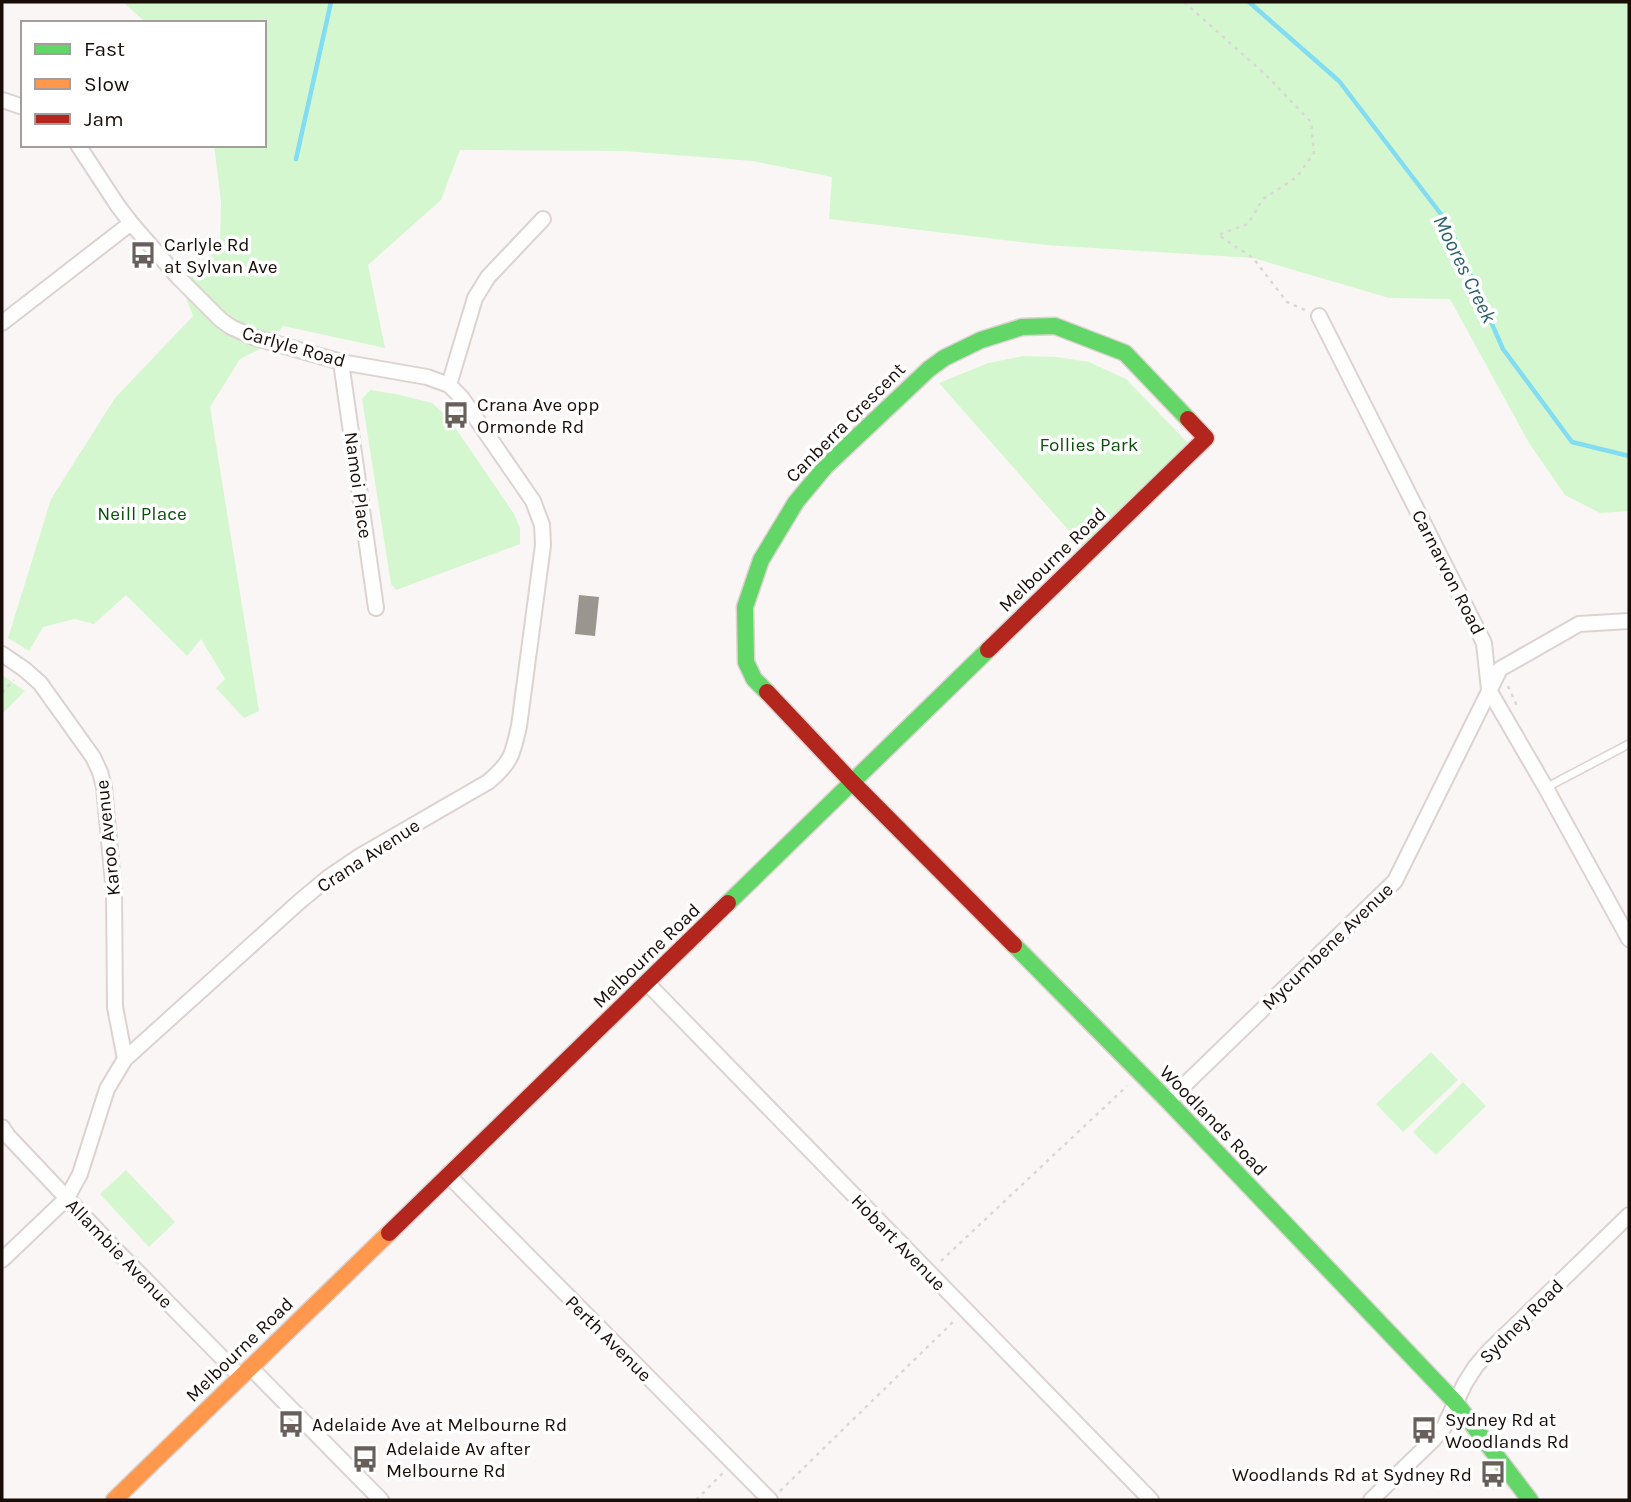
<svg xmlns="http://www.w3.org/2000/svg" width="1631" height="1502" viewBox="0 0 1631 1502" font-family="Karla,sans-serif">
  <style>
    .green { fill: #d5f7d0 }
    .lines { fill: none; stroke-linecap: round; stroke-linejoin: round }
    .stream { stroke: #82dcf2; stroke-width: 4.5 }
    .building { fill: #9b9590 }
    .lane-casing { stroke: #dcd3d0; stroke-width: 10 }
    .street-casing { stroke: #dcd3d0; stroke-width: 18 }
    .fast-casing { stroke: #dcd3d0; stroke-width: 19 }
    .slow-casing { stroke: #dcd3d0; stroke-width: 19 }
    .jam-casing { stroke: #dcd3d0; stroke-width: 19 }
    .path { stroke: #dad8d7; stroke-width: 2.5; stroke-dasharray: 3.5 5; stroke-linecap: butt }
    .lane { stroke: #fefefe; stroke-width: 7 }
    .street { stroke: #fefefe; stroke-width: 14 }
    .fast { stroke: #63d668; stroke-width: 16 }
    .slow { stroke: #ff974d; stroke-width: 16 }
    .jam { stroke: #b3261e; stroke-width: 16 }
    .labels { text-anchor: middle; stroke-width: 7; stroke-linejoin: round; paint-order: stroke }
    .poi-label { font-size: 19px; fill: #190d08; stroke: #fff; text-anchor: start }
    .street-label { font-size: 19px; fill: #190d08; stroke: #fff }
    .park-label { font-size: 19px; fill: #0a500b; stroke: #fff }
    .water-label { font-size: 21px; font-style: italic; fill: #2b606d; stroke: #fff }
  </style>
  <rect width="100%" height="100%" fill="#faf6f5"/>
  <path class="green" d="M123,2H1629V511L1600,513L1565,495L1529,443L1450,299L1389,298L1253,258L1046,245L829,219L832,177L752,161L624,151L460,150L441,200L368,265L385,348L283,326L268,345L240,359L210,407L259,711L244,718L216,688L225,679L201,639L187,656L126,595L94,624L75,619L43,627L29,651L8,638L51,499L115,398L193,316L178,277L202,263L220,246L221,202L214,145H264V23H146Z
    M1023,356L1057,357L1089,362L1126,379L1190,445L1085,549L939,383L988,363Z
    M370,390L396,394L432,403L448,417L514,514L520,528V544L396,590L391,584L362,399Z
    M2,675L25,691L2,714Z
    M1431,1052L1458,1080L1403,1132L1376,1104Z
    M1463,1082L1486,1106L1436,1155L1413,1132Z
    M126,1170L175,1222L149,1247L100,1194Z"/>
  <g class="lines">
    <path class="stream" d="M1249,2L1339,81L1447,222L1503,349L1572,442L1629,456
      M296,159L331,2"/>
  </g>
  <path class="building" d="M579,595L599,597L595,636L575,634Z"/>
  <g class="lines">
    <defs>
      <path id="lane" d="M1547,789L1553,784L1629,744"/>
      <path id="street" d="M2,100L23,107
        M1319,316L1484,643L1489,690L1547,790L1629,939
        M2,323L131,223
        M341,362L376,608
        M449,385L475,298L488,277L543,219
        M2,654L24,669L40,683L93,757L100,772L104,787L114,893L115,1007L125,1059
        M647,983L1151,1500
        M1168,1101L1395,881L1500,669L1579,624L1629,621
        M2,1127L8,1136L117,1251L240,1376
        M448,1175L770,1500
        M2,1260L67,1198L80,1174L107,1089L125,1059L299,902L329,877L360,856L488,782C511,763 513,754 519,726L543,545L542,525L533,501L462,398L449,385L427,377L341,362L253,337L231,327L221,320L178,277L131,223L118,206L78,145
        M250,1367L381,1500
        M1371,1500L1433,1440L1444,1427L1465,1383L1476,1366L1489,1351L1629,1215"/>
      <path id="fast" d="M767,692L754,679L746,662L745,607L761,560L796,502L826,466L929,369L944,358L981,340L1022,327L1055,326L1125,353L1188,419
        M728,903L988,650
        M1014,945L1168,1101L1456,1403L1530,1500"/>
      <path id="slow" d="M114,1500L389,1233"/>
      <path id="jam" d="M988,650L1206,438L1188,419
        M767,692L852,782L1014,945
        M389,1233L728,903"/>
    </defs>
    <use href="#lane" class="lane-casing"/>
    <use href="#street" class="street-casing"/>
    <use href="#fast" class="fast-casing"/>
    <use href="#slow" class="slow-casing"/>
    <use href="#jam" class="jam-casing"/>
    <path class="path" d="M1184,2L1266,75L1311,122L1314,153L1297,177L1263,199L1248,224L1218,235L1253,258L1287,302L1305,310
      M1508,686L1517,706
      M2,693L14,680
      M941,1261L1127,1086
      M780,1491L956,1319
      M696,1500L723,1473"/>
    <use href="#lane" class="lane"/>
    <use href="#street" class="street"/>
    <use href="#fast" class="fast"/>
    <use href="#slow" class="slow"/>
    <use href="#jam" class="jam"/>
  </g>
  <defs>
    <symbol id="bus-bare" viewBox="-9 -9 18 18"><path d="M-5-6H5V4H4V6H2V4H-2V6H-4V4H-5ZM-3.5-4V0h7V-4ZM-3.5 1.2v1.5H-2V1.2ZM2 1.2v1.5H3.5V1.2Z" fill="#685f5b" stroke="#fff" stroke-width="2.5" paint-order="stroke"/></symbol>
  </defs>
  <g fill-rule="evenodd">
    <use href="#bus-bare" x="124" y="236" width="38" height="38"/>
    <use href="#bus-bare" x="437" y="396" width="38" height="38"/>
    <use href="#bus-bare" x="272" y="1405" width="38" height="38"/>
    <use href="#bus-bare" x="1405" y="1411" width="38" height="38"/>
    <use href="#bus-bare" x="346" y="1440" width="38" height="38"/>
    <use href="#bus-bare" x="1474" y="1455" width="38" height="38"/>
  </g>
  <g class="labels">
    <g class="poi-label">
      <text x="164" y="251">Carlyle Rd<tspan x="164" dy="22">at Sylvan Ave</tspan></text>
      <text x="477" y="411">Crana Ave opp<tspan x="477" dy="22">Ormonde Rd</tspan></text>
      <text x="1445" y="1426">Sydney Rd at<tspan x="1445" dy="22">Woodlands Rd</tspan></text>
      <text x="312" y="1431">Adelaide Ave at Melbourne Rd</text>
      <text x="386" y="1455">Adelaide Av after<tspan x="386" dy="22">Melbourne Rd</tspan></text>
      <text x="1472" y="1481" text-anchor="end">Woodlands Rd at Sydney Rd</text>
    </g>
    <g class="street-label">
      <text transform="translate(294 346) rotate(16)" y="7">Carlyle Road</text>
      <text transform="translate(845 422) rotate(-45)" y="7">Canberra Crescent</text>
      <text transform="translate(359 485) rotate(82)" y="7">Namoi Place</text>
      <text transform="translate(1052 559) rotate(-44)" y="7">Melbourne Road</text>
      <text transform="translate(1449 572) rotate(63)" y="7">Carnarvon Road</text>
      <text transform="translate(107 838) rotate(-96)" y="7">Karoo Avenue</text>
      <text transform="translate(368 855) rotate(-33)" y="7">Crana Avenue</text>
      <text transform="translate(1327 946) rotate(-44)" y="7">Mycumbene Avenue</text>
      <text transform="translate(646 955) rotate(-44)" y="7">Melbourne Road</text>
      <text transform="translate(1214 1120) rotate(46)" y="7">Woodlands Road</text>
      <text transform="translate(899 1242) rotate(46)" y="7">Hobart Avenue</text>
      <text transform="translate(120 1253) rotate(46)" y="7">Allambie Avenue</text>
      <text transform="translate(1521 1321) rotate(-45)" y="7">Sydney Road</text>
      <text transform="translate(609 1338) rotate(45)" y="7">Perth Avenue</text>
      <text transform="translate(239 1349) rotate(-44)" y="7">Melbourne Road</text>
    </g>
    <g class="park-label">
      <text x="1089" y="451">Follies Park</text>
      <text x="142" y="520">Neill Place</text>
    </g>
    <g class="water-label">
      <text transform="translate(1465 269) rotate(64)" y="7">Moores Creek</text>
    </g>
  </g>
  <rect width="1631" height="1502" fill="none" stroke="#190d08" stroke-width="7"/>
  <rect x="21" y="21" width="245" height="126" fill="#ffffff" stroke="#a39e9c" stroke-width="2"/>
  <rect x="35" y="44" width="35" height="10" fill="#63d668" stroke="#a39e9c" stroke-width="2"/>
  <text x="84" y="56" font-size="21" fill="#190d08">Fast</text>
  <rect x="35" y="79" width="35" height="10" fill="#ff974d" stroke="#a39e9c" stroke-width="2"/>
  <text x="84" y="91" font-size="21" fill="#190d08">Slow</text>
  <rect x="35" y="114" width="35" height="10" fill="#b3261e" stroke="#a39e9c" stroke-width="2"/>
  <text x="84" y="126" font-size="21" fill="#190d08">Jam</text>
</svg>
